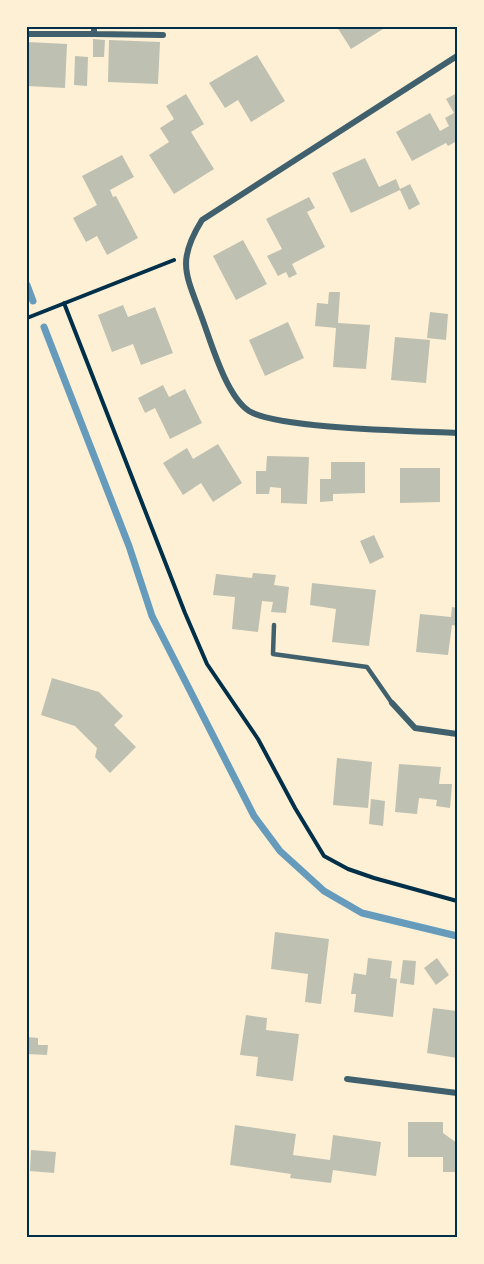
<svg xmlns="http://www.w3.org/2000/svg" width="484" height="1264" viewBox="0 0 484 1264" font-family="Raleway,sans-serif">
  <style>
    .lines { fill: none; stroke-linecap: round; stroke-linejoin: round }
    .stream { stroke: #669bbc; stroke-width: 7 }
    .building { fill: #bec0b2 }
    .path { stroke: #003049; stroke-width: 4 }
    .service { stroke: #3f606c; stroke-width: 4.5 }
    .minor { stroke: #3f606c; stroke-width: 6 }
    .neatline { fill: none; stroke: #003049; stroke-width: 2 }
  </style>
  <rect width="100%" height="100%" fill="#fdf0d5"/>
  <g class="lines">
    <path class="stream" d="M27,285L33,301
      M44,327L129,546L152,616L254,816L280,851L324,891L362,913L457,936"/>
  </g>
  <path class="building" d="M337,27H382L383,29L351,49Z
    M93,39L105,40L104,57H93Z
    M109,40L160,42L158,84L108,82Z
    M27,42L67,44L65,88L27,86Z
    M257,55L285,101L251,122L238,100L225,108L209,83Z
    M75,56L88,57L87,86L74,85Z
    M457,93V141L448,146L446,143L412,161L396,132L430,113L440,131L449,126L445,118L454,113L446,99Z
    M186,94L204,124L191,132L214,169L174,194L149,155L169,142L160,128L174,119L166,106Z
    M122,155L134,177L110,190L113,197L116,196L138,238L107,255L97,236L86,242L73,218L97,205L82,176Z
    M365,158L379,187L396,179L400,189L410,184L420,204L409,210L400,190L351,213L332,173Z
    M309,197L315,208L307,212L325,247L292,264L297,274L289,278L286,272L278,276L267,256L282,249L266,219Z
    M243,240L267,284L236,300L213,256Z
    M329,292H340L338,323L370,325L366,369L333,367L336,328L315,326L317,303L328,304Z
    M123,305L128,317L155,307L173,353L141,365L133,344L112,352L98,315Z
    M430,312L448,314L446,340L427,338Z
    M288,322L304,358L265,376L249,340Z
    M395,337L430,340L426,383L391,380Z
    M163,385L169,397L185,389L202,423L170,439L155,408L145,413L138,398Z
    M218,444L242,483L213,502L201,483L183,495L163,463L187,448L193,459Z
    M267,456L309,457L307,504L281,503V488L270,487L269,494H256V471H266Z
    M331,462H365V493L333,494V501L320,502V479H331Z
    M400,468H440V502L400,503Z
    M374,535L384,557L370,564L360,541Z
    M253,573L276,575L274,585L289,587L286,613L271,612L273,602L262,601L258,632L232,629L235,597L213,595L216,574L252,578Z
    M312,583L376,590L369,646L332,642L336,609L310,605Z
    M452,607L457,608V626L452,625L448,655L416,652L420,614L451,617Z
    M52,678L99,692L123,716L114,725L136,747L110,773L95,757L97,748L75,726L41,715Z
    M337,758L372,762L368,808L333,805Z
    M399,764L441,767L439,784H452L450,808L436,806L437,800L419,798L417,814L395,812Z
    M371,799L385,801L383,826L369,824Z
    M275,932L329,939L321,1004L305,1002L308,974L271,969Z
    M368,958L392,961L390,978L397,979L393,1017L354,1012L356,994H351L354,973L366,975Z
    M437,958L449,975L436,985L424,968Z
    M403,960L416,961L414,985L400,983Z
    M433,1008L457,1011V1058L427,1053Z
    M246,1015L267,1018L266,1030L299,1034L293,1081L256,1076L258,1057L240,1055Z
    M27,1037L38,1038V1045H48L47,1055L27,1054Z
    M408,1122H443V1133L457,1143V1172H443V1157H408Z
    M235,1125L296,1134L293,1155L330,1160L333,1135L381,1142L376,1176L333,1170L331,1183L290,1178L291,1174L230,1165Z
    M31,1150L56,1152L54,1173L30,1171Z"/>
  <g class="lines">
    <path class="path" d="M64,303L185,613L207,664L258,739L295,808L324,856L348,869L374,878L457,901
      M27,318L174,260"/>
    <path class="service" d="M274,625L273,654L367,667L392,703"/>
    <path class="minor" d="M27,34H94V27
      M94,34L163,35
      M457,56L202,220C176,262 186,274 202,318C211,342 226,396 249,411C278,429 416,431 457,433
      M392,703L415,728L457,734
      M347,1079L457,1093"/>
  </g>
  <rect width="484" height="1264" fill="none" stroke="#fdf0d5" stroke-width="57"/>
  <rect x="28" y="28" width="428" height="1208" class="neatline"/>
</svg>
